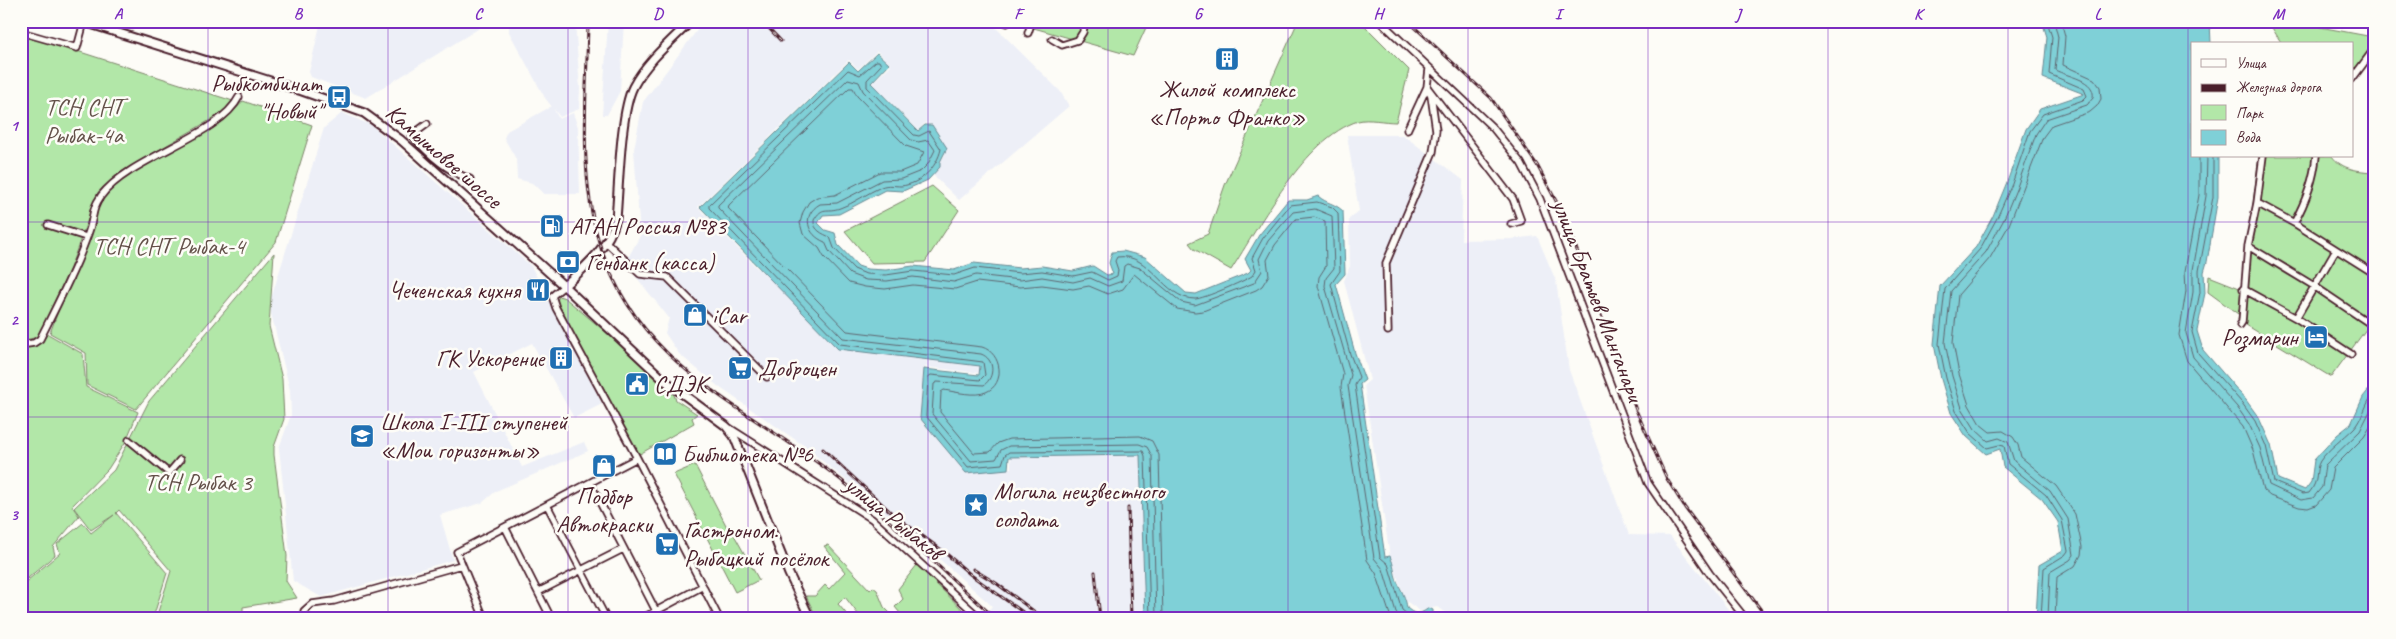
<svg xmlns="http://www.w3.org/2000/svg" width="2396" height="639" viewBox="0 0 2396 639" font-family="Caveat,sans-serif">
  <style>
    .built { fill: #edeff7 }
    .green { fill: #b2e7a8; stroke: #7e836a }
    .water { fill: #7fd0d7; stroke: #6a8992 }
    .lines { fill: none; stroke-linecap: round; stroke-linejoin: round }
    .shore { stroke: #5f6670; stroke-width: 1 }
    .minor-casing { stroke: #4a1f2b; stroke-width: 9 }
    .major-casing { stroke: #4a1f2b; stroke-width: 11 }
    .minor { stroke: #fdfcf7; stroke-width: 5.5 }
    .major { stroke: #fdfcf7; stroke-width: 7 }
    .rail-casing { stroke: #4a1f2b; stroke-width: 3 }
    .rail { stroke: #fdfcf7; stroke-width: 1; stroke-dasharray: 4; stroke-linecap: butt }
    .grid { fill: none; stroke: #7b2cbf; stroke-width: 1; stroke-opacity: 0.55 }
    .labels { text-anchor: middle; stroke-width: 5; stroke-linejoin: round; paint-order: stroke }
    .poi-label { font-size: 24px; fill: #4a1f2b; stroke: #fdfcf7; text-anchor: start }
    .park-label { font-size: 24px; fill: #64514a; stroke: #fdfcf7 }
    .street-label { font-size: 24px; fill: #4a1f2b; stroke: #fdfcf7 }
    .neatline { fill: none; stroke: #7b2cbf; stroke-width: 2 }
    .grid-label { font-size: 16px; text-anchor: middle; font-weight: bold; fill: #7b2cbf }
  </style>
  <rect width="100%" height="100%" fill="#fdfcf7"/>
  <filter id="ink" filterUnits="userSpaceOnUse"><feTurbulence type="fractalNoise" baseFrequency=".02" numOctaves="2"/><feDisplacementMap in="SourceGraphic" scale="10" xChannelSelector="R" yChannelSelector="G"/><feConvolveMatrix kernelMatrix="1 2 1 2 8 2 1 2 1" color-interpolation-filters="sRGB"/></filter>
  <g filter="url(#ink)">
    <path class="built" d="M321,21H491L366,98L311,77L309,72Z
      M520,21H575L580,89L579,109L560,117L545,98L509,32V27Z
      M608,21H624L620,91L607,115H602Z
      M704,21H989L1060,91L1069,106L959,200L933,175L940,167V162L945,155L940,136L932,125L925,123L918,130L872,83L891,65L877,51L858,69L849,60L698,207L756,267L863,352L980,364L979,373L925,367L921,410L967,471L1011,468V457L1142,454L1145,618H986L984,615L992,606L915,537L803,445L719,387L679,354L665,333L669,318L625,263L640,236L634,149L643,102Z
      M552,106L559,119L573,113L578,127L580,194H544L532,183L517,179L516,159L504,138L507,131Z
      M342,113L371,125L531,266L602,404L574,418L532,343L474,372L522,467L584,442L588,451L496,491L482,503L440,515L453,560L321,597L293,581L279,448L291,415L290,390L269,305L324,128Z
      M1347,135H1403L1463,180L1461,240L1512,239L1537,236L1556,281L1569,370L1629,535L1670,536L1735,618H1453L1437,607L1420,611L1406,601L1390,557L1364,385L1370,380L1344,281L1350,266L1349,219L1359,211Z"/>
    <path class="green" d="M1009,21H1149L1133,56Z
      M1298,21H1360L1409,70L1396,122C1384,122 1368,118 1358,121C1305,138 1260,225 1231,270L1194,249L1189,243L1208,234L1225,185Z
      M2271,21H2306L2320,27L2373,37L2375,21V55L2352,80V44H2282L2271,26Z
      M21,33L233,101L224,112L119,173L98,192L70,268L38,337L21,341Z
      M243,101L312,125L276,242L136,409L87,385L86,353L50,333L95,213C98,208 100,201 104,196C139,158 211,141 243,101Z
      M2259,156H2332C2342,170 2359,171 2375,172V317L2331,377L2238,320L2239,310L2238,314L2208,292L2209,276L2242,289Z
      M932,186L959,210L925,262L872,263L845,231Z
      M274,253L269,326L282,379L284,419L274,447V455L287,556L286,581L297,598L243,607V618H156L171,571L119,510L116,513L167,573L153,618H21V586L60,553L57,544L83,523L91,533L114,515L91,530L74,508L114,470L149,401Z
      M559,296L565,298L625,348L674,395L676,400L697,414L692,418L694,423L638,455L560,309L557,301Z
      M48,334L83,354L86,387L138,412L126,441L108,469L72,506L79,516L53,547L55,555L21,584V345L39,344Z
      M695,465L729,531L733,533L759,580L735,592L674,474Z
      M828,545L870,590L873,587L877,590L884,607L893,616L891,618L884,614L880,618H861L845,597L838,604L850,618H817L806,596H815L825,585L829,589L845,572L824,546Z
      M917,565L971,618H904L895,607L903,599L898,589Z"/>
    <path class="water" d="M2042,21H2210L2211,44H2192V156H2218V197L2207,262L2204,272L2205,293L2197,331L2203,350L2246,400L2259,418L2271,445L2278,479L2305,490L2311,482L2314,460L2337,435L2351,424L2363,397L2375,382V618H2036L2039,565L2063,551L2058,522L2042,499L2003,467L2000,449L1986,454L1966,436L1951,413L1941,379L1934,344L1940,286L1976,247L1993,216L2007,182L2026,129L2040,109L2084,94L2043,78L2047,37Z
      M877,53L889,64L871,83L918,131L925,125H932L947,148L940,162V167L928,180L903,191L885,190L839,214L823,215L818,223L825,230L835,233L838,245L858,266L867,269L886,270L913,266L954,270L974,263L1020,268L1042,266L1073,271L1093,266L1107,275L1113,274L1109,263L1112,252L1123,251L1145,257L1186,293L1196,294L1248,273L1251,270L1245,259L1259,235L1288,200H1307L1318,196C1327,204 1333,202 1343,211L1345,274L1336,284L1355,353L1365,380L1360,384L1385,557L1390,556C1394,564 1394,573 1397,581C1401,590 1406,598 1407,608C1416,616 1420,614 1429,608L1433,610V615L1430,618H1145L1140,455L1009,457L1008,469L966,473L920,418L924,369L979,375L980,366L838,349L700,207L849,62L858,71Z"/>
    <g class="lines">
      <path class="shore" d="M2199,156V195L2185,271L2186,291L2179,335L2187,361L2243,427L2253,450L2263,490L2270,496L2299,507L2308,508L2316,505L2329,490L2333,468L2364,437L2375,419
        M2207,156L2206,196L2193,270V292L2186,333L2193,357L2237,407L2249,424L2260,448L2269,485L2301,500L2313,498L2322,487L2325,465L2360,431L2375,401
        M2213,156V197L2199,271L2200,292L2192,332L2198,353L2242,403L2255,421L2266,446L2274,482L2303,494L2309,493C2320,480 2314,471 2320,461C2329,448 2343,439 2354,428C2364,418 2365,402 2375,392
        M1150,618L1145,456L1143,451L1009,452L1005,455L1002,464L968,467L926,416L928,377L931,375L980,380L985,375L983,362L840,344L709,208V205L848,70L860,75L876,61H879L881,65L867,80V87L914,135L919,136L929,131L941,149C937,167 921,184 901,186C894,186 888,184 881,187C867,193 855,203 840,208C826,213 823,205 814,220C813,230 823,234 830,237L834,248L854,269L866,274L886,275L913,271L954,275L975,268L1020,273L1042,271L1073,276L1092,272L1108,280L1117,276L1118,270L1115,261L1117,257C1151,252 1163,299 1195,299C1203,299 1244,281 1252,276L1256,270L1252,258L1263,238L1290,205L1317,202L1332,207L1338,213L1340,271L1331,284L1350,354L1359,377L1355,385L1380,557L1388,564L1402,610L1412,618
        M1156,618L1152,456L1147,447L1139,444L1009,446L1001,450L996,459L971,461L932,414L934,384L937,382L984,385C995,377 995,359 981,354L843,338L718,208V205L848,79L859,82L863,91L911,140L918,142L928,140L935,150L928,164L921,171L901,179L882,180L837,203L820,204C801,215 807,235 825,242L829,251L850,274L866,280L887,281L913,277L954,282L976,275L1020,280L1042,277L1073,282L1090,278L1108,286L1122,281L1124,266L1127,264L1140,268L1181,302L1195,305L1254,283L1262,271L1259,259L1268,241L1293,212L1315,209L1332,216L1334,268L1326,278L1325,286L1351,375L1348,386L1374,558L1383,569L1396,612L1401,618
        M1163,618L1159,455L1152,441L1140,436L1009,439L998,443L990,452L974,453L940,412L941,392L944,390C956,392 975,397 986,392C1006,384 1002,353 982,347L847,331L728,208L729,205L849,88H853L857,96L906,146L924,152L917,165L900,172H880L835,195L817,197L809,202L803,212L800,223L803,234L819,248L824,257L849,283L865,287L885,289L913,285L955,289L977,282L1020,287L1042,285L1073,289L1089,286L1108,294L1123,289L1134,274L1177,309L1195,312L1203,311L1256,290L1262,286L1269,275L1267,260L1275,245L1296,219L1314,217L1325,221L1326,266L1319,277L1318,286L1343,374L1341,387L1367,560L1376,573L1391,618
        M2041,618L2044,568L2065,555L2068,551L2062,520L2046,495L2008,464L2004,446L1999,445L1987,448L1970,433L1956,411L1946,378L1939,344L1945,289L1980,249L1997,218L2012,184L2030,131L2043,114L2083,100L2087,96L2084,89L2049,74L2052,37L2047,21
        M2048,618L2050,572L2070,560L2074,555L2068,519L2050,491L2014,461L2008,442L1999,438L1988,441L1975,429L1962,408L1952,376L1945,343L1951,291L1986,252L2003,221L2017,187L2036,134L2046,119L2087,105L2093,98C2096,79 2068,77 2055,70L2058,37L2054,21
        M2055,618L2057,577L2075,566L2081,555L2082,547L2075,514L2056,486L2021,457L2018,445L2013,437L2003,431L1990,432L1980,424L1969,405L1959,374L1953,343L1958,295L1990,258L2009,225L2043,137L2052,125L2090,112L2097,106L2101,99L2100,87L2094,79L2063,65L2065,36L2061,21"/>
      <defs>
        <path id="minor" d="M1003,21L1007,23
          M1380,21L1493,128L1521,163L1540,199L1648,483L1710,574L1745,618
          M21,32L77,48L84,22
          M1028,33L1032,21
          M1052,39L1062,45L1078,40L1083,32L1085,21
          M1429,69L1427,87L1513,199L1521,221L1511,224
          M2352,79L2375,48
          M427,124L412,135C428,154 447,171 470,179
          M1407,130L1427,87
          M2257,203L2294,223L2375,274
          M2294,223C2305,203 2314,179 2316,156
          M48,225L86,237
          M607,243L640,274L667,277L767,377
          M2248,246L2314,286L2372,325
          M564,286L552,296L556,308L637,458L719,618
          M2243,289L2296,318L2351,354
          M2296,318L2335,251
          M2240,325L2242,322L2248,246L2257,203L2263,156
          M1388,331L1386,263L1433,152L1436,130L1431,95L1427,87
          M21,345L34,343L40,339C53,313 67,286 78,260C82,250 87,238 90,228C94,214 92,209 101,196C130,157 220,136 239,97
          M728,427L872,519L980,618
          M129,440L169,473L180,460
          M590,483L656,611
          M547,505L606,618
          M505,527L551,618
          M538,592L623,549
          M304,618V611L312,604L334,601L461,565
          M484,618L457,552L637,458
          M643,618L703,586"/>
        <path id="major" d="M81,21L302,91L364,113L401,140L564,286L664,380L726,426L734,436L789,574L810,618
          M564,286C585,267 609,247 616,219C619,187 620,113 633,87C646,62 671,41 691,21"/>
      </defs>
      <use href="#minor" class="minor-casing"/>
      <use href="#major" class="major-casing"/>
      <use href="#minor" class="minor"/>
      <use href="#major" class="major"/>
      <defs>
        <path id="rail" d="M588,21C587,94 578,172 599,242C637,368 747,406 841,480C894,523 944,572 995,618
          M762,21L781,41
          M1408,21L1491,98L1537,165L1565,218L1636,410L1667,479L1685,508L1767,618
          M823,449L895,516L943,551L971,575L1031,618
          M1128,508L1131,618
          M973,569L996,583L1043,618
          M1095,572L1100,618"/>
      </defs>
      <use href="#rail" class="rail-casing"/>
      <use href="#rail" class="rail"/>
    </g>
  </g>
  <path class="grid" d="M208,21V618M388,21V618M568,21V618M748,21V618M928,21V618M1108,21V618M1288,21V618M1468,21V618M1648,21V618M1828,21V618M2008,21V618M2188,21V618M21,222H2375M21,417H2375"/>
  <defs>
    <symbol id="building-square" viewBox="-11 -11 22 22"><rect x="-9" y="-9" width="18" height="18" rx="4" fill="#1f6fb2" stroke="#fdfcf7"/><path d="M-4-6H4V6H1V3H-1V6H-4ZM-2.5-4.3h1.7v1.8h-1.7ZM.8-4.3h1.7v1.8H.8ZM-2.5-1h1.7V.8h-1.7ZM.8-1h1.7V.8H.8Z" fill="#fff"/></symbol>
    <symbol id="bus-square" viewBox="-11 -11 22 22"><rect x="-9" y="-9" width="18" height="18" rx="4" fill="#1f6fb2" stroke="#fdfcf7"/><path d="M-5-6H5V4H4V6H2V4H-2V6H-4V4H-5ZM-3.5-4V0h7V-4ZM-3.5 1.2v1.5H-2V1.2ZM2 1.2v1.5H3.5V1.2Z" fill="#fff"/></symbol>
    <symbol id="fuel-square" viewBox="-11 -11 22 22"><rect x="-9" y="-9" width="18" height="18" rx="4" fill="#1f6fb2" stroke="#fdfcf7"/><path d="M-5.5-6h7V0h2V4h1.3V-2.5L3-4.5l.8-.8L6-3V5H2.5V1h-1V6h-7ZM-4.2-4.7v3.2H.2V-4.7Z" fill="#fff"/></symbol>
    <symbol id="bank-square" viewBox="-11 -11 22 22"><rect x="-9" y="-9" width="18" height="18" rx="4" fill="#1f6fb2" stroke="#fdfcf7"/><path d="M-6-4H6V4H-6ZM0-2.3a2.3 2.3 0 1 0 0 4.6a2.3 2.3 0 1 0 0-4.6Z" fill="#fff"/></symbol>
    <symbol id="restaurant-square" viewBox="-11 -11 22 22"><rect x="-9" y="-9" width="18" height="18" rx="4" fill="#1f6fb2" stroke="#fdfcf7"/><path d="M-5-6h1v4h1v-4h1v4h1v-4h1v5L-1.5 .5V6h-2V.5L-5-1ZM5-6V6H3V1.5H1.5Q1.5-4 5-6Z" fill="#fff"/></symbol>
    <symbol id="shop-square" viewBox="-11 -11 22 22"><rect x="-9" y="-9" width="18" height="18" rx="4" fill="#1f6fb2" stroke="#fdfcf7"/><path d="M-5-2.5h2.3a2.7 3.5 0 0 1 5.4 0H5L5.5 6h-11ZM-1.5-2.5h3a1.5 2.3 0 0 0-3 0Z" fill="#fff"/></symbol>
    <symbol id="hotel-square" viewBox="-11 -11 22 22"><rect x="-9" y="-9" width="18" height="18" rx="4" fill="#1f6fb2" stroke="#fdfcf7"/><path d="M-6-4.5h1.5V1H6V5H4.5V3h-9V5H-6ZM-4 0a1.8 1.8 0 1 1 3.6 0ZM.5 0V-2.5h3Q6-2.5 6 0Z" fill="#fff"/></symbol>
    <symbol id="supermarket-square" viewBox="-11 -11 22 22"><rect x="-9" y="-9" width="18" height="18" rx="4" fill="#1f6fb2" stroke="#fdfcf7"/><path d="M-6-5.5h2.5l.6 2H6L4.5 2H-2.5L-4.4-4H-6ZM-1.5 3.2a1.3 1.3 0 1 0 .1 0ZM3 3.2a1.3 1.3 0 1 0 .1 0Z" fill="#fff"/></symbol>
    <symbol id="civic-square" viewBox="-11 -11 22 22"><rect x="-9" y="-9" width="18" height="18" rx="4" fill="#1f6fb2" stroke="#fdfcf7"/><path d="M-.6-6.5H3V-4.5H.6V-3L4-1V1h2V6H-6V1h2V-1L-.6-3ZM-1.2 2.5V6h2.4V2.5Z" fill="#fff"/></symbol>
    <symbol id="school-square" viewBox="-11 -11 22 22"><rect x="-9" y="-9" width="18" height="18" rx="4" fill="#1f6fb2" stroke="#fdfcf7"/><path d="M0-5L7-2L0 1L-7-2ZM-4 1L0 2.5L4 1V4Q0 6-4 4Z" fill="#fff"/></symbol>
    <symbol id="library-square" viewBox="-11 -11 22 22"><rect x="-9" y="-9" width="18" height="18" rx="4" fill="#1f6fb2" stroke="#fdfcf7"/><path d="M-6-4Q-3-5.5-.7-3.5V5Q-3 3-6 4ZM6-4Q3-5.5 .7-3.5V5Q3 3 6 4Z" fill="#fff"/></symbol>
    <symbol id="sight-square" viewBox="-11 -11 22 22"><rect x="-9" y="-9" width="18" height="18" rx="4" fill="#1f6fb2" stroke="#fdfcf7"/><path d="M0-6L1.8-2.2L6-1.7L2.9 1.2L3.7 5.4L0 3.3L-3.7 5.4L-2.9 1.2L-6-1.7L-1.8-2.2Z" fill="#fff"/></symbol>
  </defs>
  <g fill-rule="evenodd">
    <use href="#building-square" x="1213" y="45" width="28" height="28"/>
    <use href="#bus-square" x="325" y="83" width="28" height="28"/>
    <use href="#fuel-square" x="538" y="212" width="28" height="28"/>
    <use href="#bank-square" x="554" y="248" width="28" height="28"/>
    <use href="#restaurant-square" x="524" y="276" width="28" height="28"/>
    <use href="#shop-square" x="681" y="301" width="28" height="28"/>
    <use href="#hotel-square" x="2302" y="323" width="28" height="28"/>
    <use href="#building-square" x="547" y="344" width="28" height="28"/>
    <use href="#supermarket-square" x="726" y="354" width="28" height="28"/>
    <use href="#civic-square" x="623" y="370" width="28" height="28"/>
    <use href="#school-square" x="348" y="422" width="28" height="28"/>
    <use href="#library-square" x="651" y="440" width="28" height="28"/>
    <use href="#shop-square" x="590" y="452" width="28" height="28"/>
    <use href="#sight-square" x="962" y="491" width="28" height="28"/>
    <use href="#supermarket-square" x="653" y="530" width="28" height="28"/>
  </g>
  <g class="labels">
    <g class="poi-label">
      <text x="322" y="91" text-anchor="end">Рыбкомбинат<tspan x="322" dy="28">"Новый"</tspan></text>
      <text x="1227" y="97" text-anchor="middle">Жилой комплекс<tspan x="1227" dy="28">«Порто Франко»</tspan></text>
      <text x="570" y="234">АТАН Россия №83</text>
      <text x="586" y="270">Генбанк (касса)</text>
      <text x="520" y="298" text-anchor="end">Чеченская кухня</text>
      <text x="712" y="323">iCar</text>
      <text x="2298" y="345" text-anchor="end">Розмарин</text>
      <text x="544" y="366" text-anchor="end">ГК Ускорение</text>
      <text x="758" y="376">Доброцен</text>
      <text x="654" y="392">СДЭК</text>
      <text x="380" y="430">Школа I-III ступеней<tspan x="380" dy="28">«Мои горизонты»</tspan></text>
      <text x="682" y="462">Библиотека №6</text>
      <text x="994" y="499">Могила неизвестного<tspan x="994" dy="28">солдата</tspan></text>
      <text x="604" y="504" text-anchor="middle">Подбор<tspan x="604" dy="28">Автокраски</tspan></text>
      <text x="684" y="538">Гастроном.<tspan x="684" dy="28">Рыбацкий посёлок</tspan></text>
    </g>
    <g class="park-label">
      <text x="84" y="115">ТСН СНТ<tspan x="84" dy="28">Рыбак-4а</tspan></text>
      <text x="169" y="254">ТСН СНТ Рыбак-4</text>
      <text x="198" y="490">ТСН Рыбак 3</text>
    </g>
    <g class="street-label">
      <text transform="translate(444 156) rotate(41)" y="8">Камышовое шоссе</text>
      <text transform="translate(1598 300) rotate(69)" y="8">улица Братьев Манганари</text>
      <text transform="translate(894 518) rotate(39)" y="8">улица Рыбаков</text>
    </g>
  </g>
  <rect width="2396" height="639" fill="none" stroke="#fdfcf7" stroke-width="55"/>
  <rect x="2191" y="42" width="162" height="115" fill="#fdfcf7" stroke="#b5a4a5"/>
  <rect x="2201" y="59" width="25" height="8" fill="#fdfcf7" stroke="#b5a4a5"/>
  <text x="2236" y="68" font-size="15" fill="#4a1f2b">Улица</text>
  <rect x="2201" y="84" width="25" height="8" fill="#4a1f2b" stroke="#b5a4a5"/>
  <text x="2236" y="92" font-size="15" fill="#4a1f2b">Железная дорога</text>
  <rect x="2201" y="105" width="25" height="15" fill="#b2e7a8" stroke="#b5a4a5"/>
  <text x="2236" y="118" font-size="15" fill="#4a1f2b">Парк</text>
  <rect x="2201" y="130" width="25" height="15" fill="#7fd0d7" stroke="#b5a4a5"/>
  <text x="2236" y="142" font-size="15" fill="#4a1f2b">Вода</text>
  <rect x="28" y="28" width="2340" height="584" class="neatline"/>
  <g class="grid-label">
    <text x="118" y="19">A</text>
    <text x="298" y="19">B</text>
    <text x="478" y="19">C</text>
    <text x="658" y="19">D</text>
    <text x="838" y="19">E</text>
    <text x="1018" y="19">F</text>
    <text x="1198" y="19">G</text>
    <text x="1378" y="19">H</text>
    <text x="1558" y="19">I</text>
    <text x="1738" y="19">J</text>
    <text x="1918" y="19">K</text>
    <text x="2098" y="19">L</text>
    <text x="2278" y="19">M</text>
    <text x="14" y="131">1</text>
    <text x="14" y="325">2</text>
    <text x="14" y="520">3</text>
  </g>
</svg>
